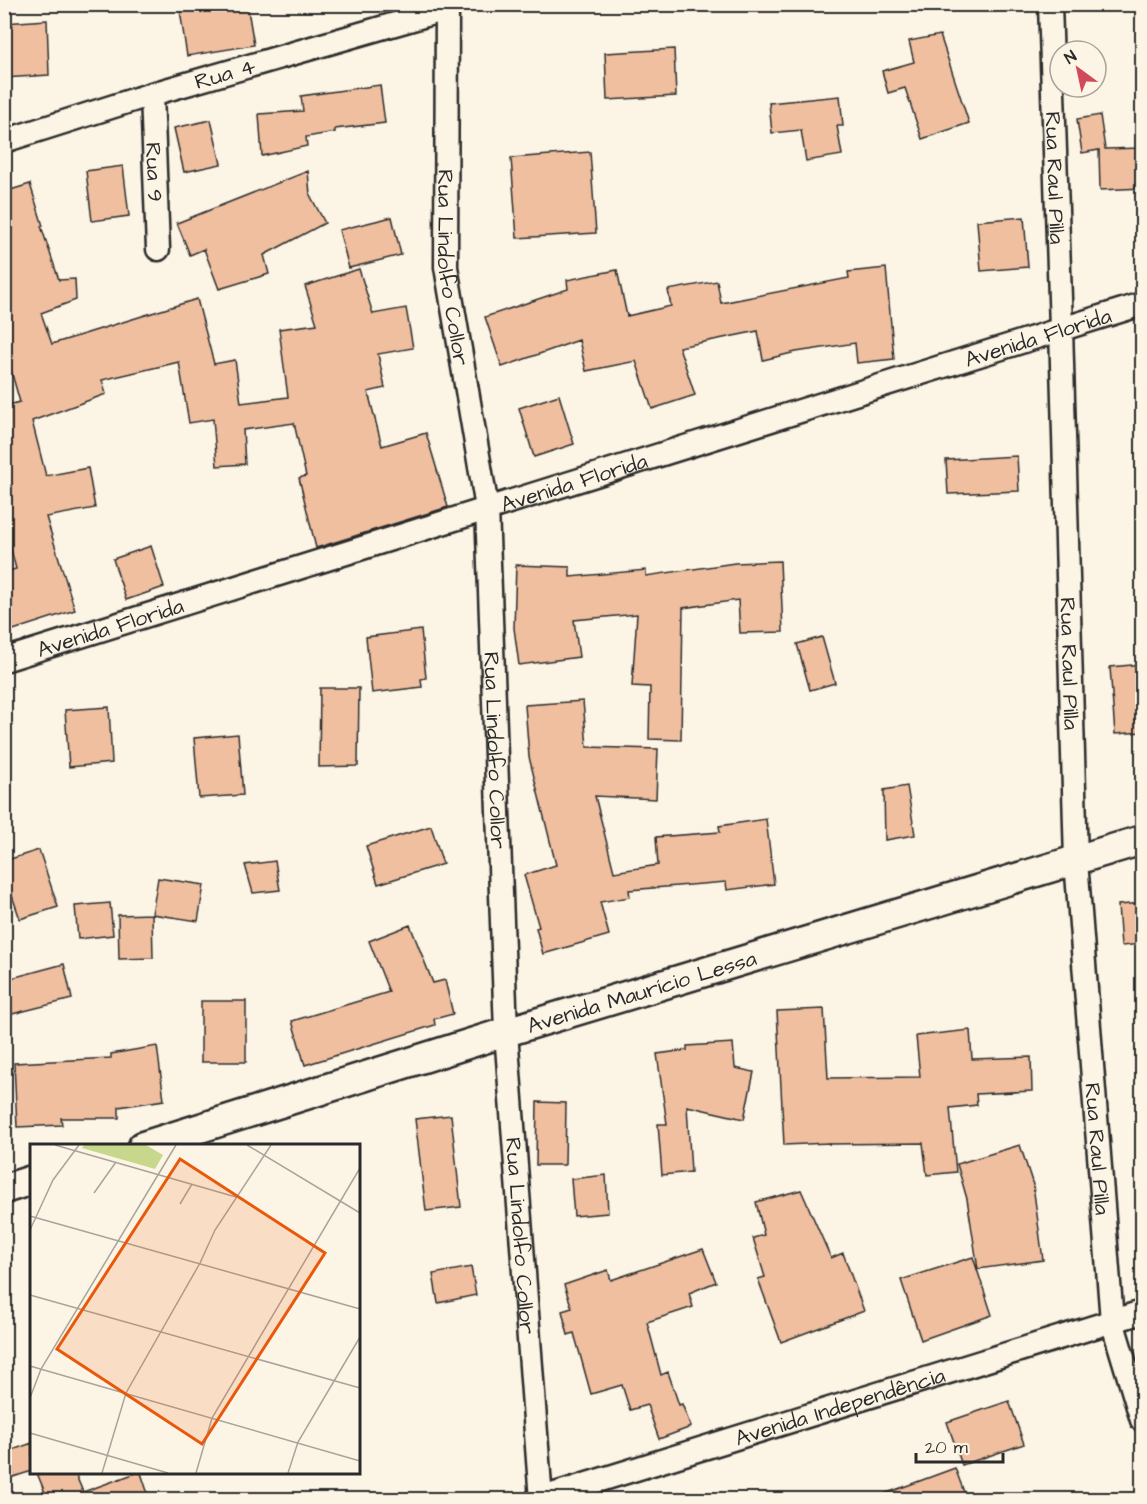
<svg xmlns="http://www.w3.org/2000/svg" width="1147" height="1504" viewBox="0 0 1147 1504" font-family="'Architects Daughter',sans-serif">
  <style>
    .building { fill: #f0bfa0; stroke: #2b2b2b; stroke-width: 1.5 }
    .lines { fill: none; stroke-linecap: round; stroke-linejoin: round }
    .minor-casing { stroke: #2b2b2b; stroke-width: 27 }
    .tertiary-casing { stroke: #2b2b2b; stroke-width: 33 }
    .minor { stroke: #fcf5e5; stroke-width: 22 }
    .tertiary { stroke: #fcf5e5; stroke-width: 28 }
    .labels { text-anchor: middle; stroke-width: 6; stroke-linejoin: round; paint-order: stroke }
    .street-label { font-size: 22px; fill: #2b2b2b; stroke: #fcf5e5 }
    .inset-road { fill: none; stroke: #a8a49b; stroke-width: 1.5 }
    .view { fill: #e8590c; fill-opacity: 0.15; stroke: #e8590c; stroke-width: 3 }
    .inset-edge { fill: none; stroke: #2b2b2b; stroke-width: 3 }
  </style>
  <rect width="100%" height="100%" fill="#fcf5e5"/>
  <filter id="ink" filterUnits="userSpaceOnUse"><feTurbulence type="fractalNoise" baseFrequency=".0167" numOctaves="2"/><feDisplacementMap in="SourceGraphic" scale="12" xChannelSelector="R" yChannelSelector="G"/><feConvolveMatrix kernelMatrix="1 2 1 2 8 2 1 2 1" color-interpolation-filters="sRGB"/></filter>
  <g filter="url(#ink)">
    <path class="building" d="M179,4H247L254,45L187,56Z
      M47,20L49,75L4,78V23Z
      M940,35L969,123L922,139L905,88L888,93L882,71L914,62L909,41Z
      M674,49L676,96L607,100L605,53Z
      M380,85L385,123L335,129V132L306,137L307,146L262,156L259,114L303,111L301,96Z
      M840,96L843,126H837L842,155L806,161L801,130L772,133L769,103Z
      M1100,115L1105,149L1143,148V188L1100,190L1099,150L1082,153L1077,119Z
      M211,120L221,164L184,172L174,128Z
      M590,152L596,233L517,238L511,158Z
      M123,166L129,216L92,221L86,171Z
      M308,171L310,195L325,223L264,255L269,274L219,289L204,249L190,255L177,223Z
      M30,184L43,226H41L59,280L75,279L76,300L41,313L52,344L197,299L214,364L235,360L241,403L288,397L279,329L317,324L305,286L359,269L373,314L406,308L413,348L378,354L385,388L368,392L382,446L426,433L448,507L316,548L299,478L306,476L294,423L243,430L245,464L217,466L213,419L189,423L179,362L102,380L106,394L32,421L46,476L88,468L95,508L46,517L75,610L4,633V572L16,569L4,522V406L20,402L4,346V192Z
      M392,217L401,255L349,268L339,230Z
      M1024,217L1028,267L981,271L977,221Z
      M886,268L894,359L857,363L855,343L796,352L763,360L758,331L679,347L695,395L652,409L636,361L586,371L579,340L502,367L485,317L568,289L567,280L617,270L627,316L671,306L668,290L717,281L721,303L849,278L848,272Z
      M559,395L574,444L534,457L519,408Z
      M1017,456L1019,491L948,494L946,460Z
      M151,546L164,587L126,600L113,559Z
      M780,561L783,632L740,633L738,600L683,608L681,740L649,739L650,687L632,686L637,614L574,620L579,657L519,665L514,628L516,565L570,567V577L646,570V576L735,563Z
      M421,630L426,678L421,679L422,687L372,693L366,637Z
      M822,637L835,683L810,690L797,644Z
      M1143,664V732L1115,734L1110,667Z
      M320,688H359L358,766L319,767Z
      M583,701L587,747L658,749L656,799L595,796L614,872L658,865L656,837L720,832L719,826L766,819L774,884L727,890L726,882L629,890L630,897L600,902L609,935L543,954L536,928L539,927L524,875L556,865L529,757L525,705Z
      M109,707L112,763L69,767L65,710Z
      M238,734L243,795L199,798L194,738Z
      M907,786L915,835L885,840L884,790Z
      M431,826L443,864L378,884L366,846Z
      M39,850L58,907L20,919L4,872V861Z
      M275,861L280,890L253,893L245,865Z
      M158,878L204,885L198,921L152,914Z
      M110,903L113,935L78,939L75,906Z
      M1143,903V944L1121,946L1118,905Z
      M152,914L153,958L119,959L118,915Z
      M410,925L433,983L445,980L453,1014L434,1019L435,1025L305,1065L292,1021L389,992L369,941Z
      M64,964L72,999L4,1016V980Z
      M201,1001H246V1062H201Z
      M824,1009L828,1078L920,1077L916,1036L970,1030L972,1059L1031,1057L1032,1091L976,1094L977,1105L950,1108L956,1172L927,1175L923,1143L829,1144V1143L784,1145L777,1011Z
      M733,1043L735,1068L754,1072L744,1119L687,1106L691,1172L662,1175L658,1124H667L657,1054L687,1050V1046Z
      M157,1046L164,1100L119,1107V1118H61L62,1125L17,1127L14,1063L111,1058V1054Z
      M537,1102L566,1103L565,1165H536Z
      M451,1115L461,1207L426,1211L415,1119Z
      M1020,1145L1033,1185L1043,1260L978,1269L967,1199L957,1164Z
      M606,1175L608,1213L574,1216L571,1179Z
      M801,1190L831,1258L843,1253L864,1311L781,1342L758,1279L765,1277L753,1238L764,1235L756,1202Z
      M703,1249L716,1282L689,1293L693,1307L647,1322L661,1375L668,1372L679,1405L682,1404L691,1427L659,1439L647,1405L630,1410L622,1385L591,1394L574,1333L568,1335L562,1311L572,1308L564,1285L608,1270L611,1280Z
      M973,1257L992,1315L921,1340L901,1280Z
      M471,1267L476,1295L438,1303L433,1274Z
      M1009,1401L1024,1444L962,1465L947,1422Z
      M32,1443V1471L4,1480V1453Z
      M955,1468L967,1500H877L876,1497Z
      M37,1473H75L83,1492L136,1473H141L150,1500H48Z"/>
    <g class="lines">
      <defs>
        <g id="minor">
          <path id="s1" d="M447,4L446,267L487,508L506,1032L541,1500"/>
          <path id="s2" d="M1050,4L1061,328L1076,861L1112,1321L1142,1420"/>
          <path id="s3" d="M152,94L158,249"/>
          <path id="s4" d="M4,141L152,94L447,9"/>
          <path id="s5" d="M4,660L1142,304"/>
          <path id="s6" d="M536,1500L1142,1312"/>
        </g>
        <g id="tertiary">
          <path id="s7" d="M143,1146L506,1032L1142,840"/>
          <path d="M4,1189L32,1180"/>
        </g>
      </defs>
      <use href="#minor" class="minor-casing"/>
      <use href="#tertiary" class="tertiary-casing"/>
      <use href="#minor" class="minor"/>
      <use href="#tertiary" class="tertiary"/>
    </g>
  </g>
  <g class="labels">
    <g class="street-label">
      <text dy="8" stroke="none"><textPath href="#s4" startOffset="231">Rua 4</textPath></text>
      <text dy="8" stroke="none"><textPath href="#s3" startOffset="78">Rua 9</textPath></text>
      <text dy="8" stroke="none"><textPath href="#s2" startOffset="174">Rua Raul Pilla</textPath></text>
      <text dy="8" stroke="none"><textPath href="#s1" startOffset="264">Rua Lindolfo Collor</textPath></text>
      <text dy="8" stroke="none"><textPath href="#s5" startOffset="1083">Avenida Florida</textPath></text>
      <text dy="8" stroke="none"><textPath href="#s5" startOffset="597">Avenida Florida</textPath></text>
      <text dy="8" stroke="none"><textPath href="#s5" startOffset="111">Avenida Florida</textPath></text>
      <text dy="8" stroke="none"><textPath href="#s2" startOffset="660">Rua Raul Pilla</textPath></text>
      <text dy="8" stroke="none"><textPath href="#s1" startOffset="750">Rua Lindolfo Collor</textPath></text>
      <text dy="8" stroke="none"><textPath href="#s7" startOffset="522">Avenida Maurício Lessa</textPath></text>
      <text dy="8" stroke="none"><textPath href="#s2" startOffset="1146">Rua Raul Pilla</textPath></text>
      <text dy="8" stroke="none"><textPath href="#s1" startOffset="1236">Rua Lindolfo Collor</textPath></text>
      <text dy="8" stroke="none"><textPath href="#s6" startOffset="318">Avenida Independência</textPath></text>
    </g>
  </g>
  <g transform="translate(30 1144)">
    <rect width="330" height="330" fill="#fcf5e5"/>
    <path d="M54,1H116L133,11L125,25L52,4Z" fill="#c7d78b"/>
    <path class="inset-road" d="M25,1L206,53M217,1L330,69M64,49L86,18M150,60L162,40M0,72L330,165M0,86L23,36L49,1M0,151L330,244M0,222L330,317M0,254L11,225L146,1M0,289L138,329M72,329L96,249L170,119L185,86L241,1M166,329L182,274L330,24M258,329L268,298L330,193"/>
    <path class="view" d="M150,15L295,109L172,300L27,205Z"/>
    <rect width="330" height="330" class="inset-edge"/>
  </g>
  <rect width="1147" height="1504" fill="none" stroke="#fcf5e5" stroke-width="24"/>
  <rect x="12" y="12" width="1123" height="1480" fill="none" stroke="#2b2b2b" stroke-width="2" filter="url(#ink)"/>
  <g transform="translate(1078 69) rotate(327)"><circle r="28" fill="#fcf5e5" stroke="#a8a49b" stroke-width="1.5"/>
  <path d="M0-4.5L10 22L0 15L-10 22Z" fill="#d1495b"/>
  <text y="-9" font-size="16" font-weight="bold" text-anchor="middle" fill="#2b2b2b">N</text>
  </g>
  <path d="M916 1453v9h87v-9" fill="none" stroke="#2b2b2b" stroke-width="3"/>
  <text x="925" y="1453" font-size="18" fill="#2b2b2b" stroke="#fcf5e5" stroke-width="4.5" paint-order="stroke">20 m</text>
</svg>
